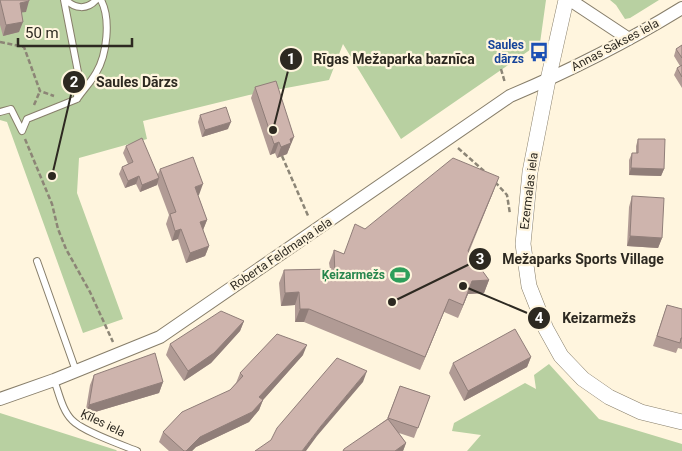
<svg xmlns="http://www.w3.org/2000/svg" width="682" height="451" viewBox="0 0 682 451" font-family="Roboto,sans-serif">
  <style>
    .green { fill: #b8d0a1 }
    .lines { fill: none; stroke-linecap: round; stroke-linejoin: round }
    .service-casing { stroke: #877e6a; stroke-width: 8 }
    .minor-casing { stroke: #877e6a; stroke-width: 14 }
    .tertiary-casing { stroke: #877e6a; stroke-width: 16 }
    .path { stroke: #8c8576; stroke-width: 2.5; stroke-dasharray: 5 2.5; stroke-linecap: butt }
    .service { stroke: #fff; stroke-width: 6 }
    .minor { stroke: #fff; stroke-width: 12 }
    .tertiary { stroke: #fff; stroke-width: 15 }
    .wall { fill: #b19b95 }
    .shaded-wall { fill: #907e79 }
    .building { fill: #ceb4ad; stroke: #907e79 }
    .labels { text-anchor: middle; stroke-width: 4.5; stroke-linejoin: round; paint-order: stroke }
    .transit-label { font-size: 12px; font-weight: bold; fill: #164399; stroke: #fff5de; text-anchor: end }
    .street-label { font-size: 12px; fill: #2d2921; stroke: #fff5de }
    .leisure-label { font-size: 12px; font-weight: bold; fill: #27864d; stroke: #fff5de; text-anchor: end }
    .leader { fill: none; stroke: #2d2921; stroke-width: 2 }
    .callout-dot { fill: #2d2921; stroke: #fff5de; stroke-width: 2 }
    .mark-label { font-size: 15px; text-anchor: middle; font-weight: bold; fill: #fff }
    .callout-label { font-size: 14px; text-anchor: middle; font-weight: bold; fill: #2d2921; stroke: #fff5de; stroke-width: 4.5; stroke-linejoin: round; paint-order: stroke }
  </style>
  <rect width="100%" height="100%" fill="#fff5de"/>
  <path class="green" d="M0,0H546L540,43L401,139L343,44L329,80L249,95L143,121L147,139L79,158L77,193L123,319L83,333L7,122L0,120Z
    M610,0H659L630,18L625,19L616,5Z
    M549,364L599,419L682,444V451H467L481,435L452,431L454,423L525,383L536,389L534,375Z
    M0,413L116,450L117,451H0Z"/>
  <g class="lines">
    <defs>
      <path id="service" d="M64,0L78,72L77,99C83,90 91,82 96,73C107,55 111,19 101,0
        M66,0C75,9 87,10 96,0
        M0,112L11,109L22,131L27,119L77,99
        M37,261L76,371
        M54,380C59,393 62,410 72,420C82,431 122,445 137,451"/>
      <path id="minor" d="M570,0L629,39
        M0,399L54,380L160,337L510,96C569,71 627,42 682,8"/>
      <path id="tertiary" d="M566,0L548,80L530,172L523,244L529,286L546,329L561,356L583,379L609,397L641,412L682,422"/>
    </defs>
    <use href="#service" class="service-casing"/>
    <use href="#minor" class="minor-casing"/>
    <use href="#tertiary" class="tertiary-casing"/>
    <path class="path" d="M0,42L24,47L40,91L54,96
      M501,69L505,83
      M34,105L40,91
      M25,139L52,204L58,229L66,249L90,292L113,342
      M458,148L484,171
      M282,156L309,218
      M495,182L507,195L510,214"/>
    <use href="#service" class="service"/>
    <use href="#minor" class="minor"/>
    <use href="#tertiary" class="tertiary"/>
  </g>
  <path class="wall" d="M0,0L26,12H22L19,32L3,36L0,25Z
    M682,45V88L674,75L677,68L680,66L674,56L676,49Z
    M255,87L290,148H289L287,154L277,158L275,153L270,155L251,98Z
    M200,115L228,129L202,137L198,122Z
    M638,139L664,169L661,176L629,175V160L632,153H636V146Z
    M126,146L158,174L160,169L199,195H198L207,220L203,230L209,246L205,256L186,263L178,239L172,241L166,224L169,215L157,183V185L140,192L136,184L125,188L119,174L122,167L128,164L123,153Z
    M494,190L469,252L489,280L484,293L468,294L458,318L444,312L420,370L304,322H295V305L281,306L279,283L284,270L330,269L329,263L334,250L344,254L365,229Z
    M632,196L662,238L658,248L627,246L629,207Z
    M667,305L682,309V349L678,348L676,353L653,346Z
    M244,321L240,331L211,363L184,381L166,355L170,344Z
    M303,355L263,400L259,410L249,422L196,447L192,451H169L159,442L163,432L230,390L236,383L240,373Z
    M531,357L527,367L464,401L449,373L453,363Z
    M94,375L163,382L159,393L85,415L90,385Z
    M400,386L430,396L414,438L399,433L406,443L403,451H343L387,419Z"/>
  <path class="shaded-wall" d="M29,1L26,12L17,13L20,3Z
    M23,22L19,32L3,36L6,25Z
    M231,122L228,129L202,137L205,130Z
    M294,137L287,154L277,158L281,147L290,139Z
    M279,142L275,153L270,155L274,144Z
    M631,168L664,169L661,176L629,175Z
    M139,176L136,184L125,188L128,181Z
    M499,177L494,190L463,264L468,251Z
    M159,178L157,185L140,192L142,185Z
    M203,184L199,195L192,198L195,187Z
    M207,220L203,230L200,222Z
    M181,229L178,239L172,241L175,231Z
    M630,236L662,238L658,248L627,246Z
    M209,246L205,256L186,263L190,253Z
    M489,280L484,293L468,294L458,318L472,281Z
    M299,292L295,305L281,306L285,293Z
    M449,299L444,312L420,370L425,357Z
    M300,309H309L304,322H295Z
    M244,321L240,331L211,363L184,381L188,371Z
    M307,345L303,355L263,400L259,410L249,422L196,447L192,451H186L200,437L259,397Z
    M531,357L527,367L464,401L468,391Z
    M367,371L363,382L317,436L306,451H302L321,426Z
    M163,382L159,393L85,415L89,405Z
    M406,443L403,451H395Z"/>
  <path class="building" d="M0,0H29V1L20,3L23,22L6,25Z
    M682,45V58L676,49Z
    M682,65V77L677,68Z
    M276,81L294,137L290,139L291,143L281,147L279,142L274,144L255,87Z
    M226,107L231,122L205,130L200,115Z
    M142,138L159,178L142,185L139,176L128,181L122,167L133,162L126,146Z
    M638,139H665L664,169L631,168L632,153H638Z
    M193,157L203,184L195,187L207,220L200,222L209,246L190,253L181,229L175,231L170,214L176,212L160,169Z
    M453,158L499,177L468,251L489,280L472,281L463,305L449,299L425,357L309,309H300L299,292L285,293L284,270L331,269L335,274L334,250L344,254L355,224L365,229Z
    M632,196L664,198L662,238L630,236Z
    M667,305L682,309V338H681L680,343L657,336Z
    M221,311L244,321L214,353L188,371L170,344Z
    M515,329L531,357L468,391L453,363Z
    M277,334L307,345L259,397L263,400L252,412L200,437L186,451H184L163,432L182,412L230,390L243,376L240,373Z
    M155,353L163,382L89,405L94,375Z
    M337,358L367,371L321,426L302,451H255L271,440L277,428Z
    M400,386L430,396L418,428L388,418Z
    M388,419L406,443L395,451H343L344,449Z"/>
  <defs>
    <symbol id="bus-bare" viewBox="-9 -9 18 18"><path d="M-5-6H5V4H4V6H2V4H-2V6H-4V4H-5ZM-3.5-4V0h7V-4ZM-3.5 1.2v1.5H-2V1.2ZM2 1.2v1.5H3.5V1.2Z" fill="#1a4fb4" stroke="#fff5de" stroke-width="2.5" paint-order="stroke"/></symbol>
    <symbol id="stadium-bare" viewBox="-9 -9 18 18"><path d="M0-5a6.5 5 0 1 0 0 10a6.5 5 0 1 0 0-10ZM-3.5-1.8h7v3.6h-7Z" fill="#2e9e5b" stroke="#fff5de" stroke-width="2.5" paint-order="stroke"/></symbol>
  </defs>
  <g fill-rule="evenodd">
    <use href="#bus-bare" x="525" y="38" width="28" height="28"/>
    <use href="#stadium-bare" x="386" y="261" width="28" height="28"/>
  </g>
  <g class="labels">
    <g class="transit-label">
      <text x="524" y="49">Saules<tspan x="524" dy="14">dārzs</tspan></text>
    </g>
    <g class="street-label">
      <text transform="translate(615 45) rotate(-28)" y="4">Annas Sakses iela</text>
      <text transform="translate(529 191) rotate(-83)" y="4">Ezermalas iela</text>
      <text transform="translate(281 254) rotate(-34)" y="4">Roberta Feldmaņa iela</text>
      <text transform="translate(103 423) rotate(26)" y="4">Ķīles iela</text>
    </g>
    <g class="leisure-label">
      <text x="385" y="279">Ķeizarmežs</text>
    </g>
  </g>
  <path class="leader" d="M273 130L291 59M52 176L74 82M392 302L480 259M463 286L539 318"/>
  <g class="callout-dot">
    <circle cx="273" cy="130" r="5"/>
    <circle cx="52" cy="176" r="5"/>
    <circle cx="392" cy="302" r="5"/>
    <circle cx="463" cy="286" r="5"/>
    <circle cx="291" cy="59" r="12"/>
    <circle cx="74" cy="82" r="12"/>
    <circle cx="480" cy="259" r="12"/>
    <circle cx="539" cy="318" r="12"/>
  </g>
  <g class="mark-label">
    <text x="291" y="64">1</text>
    <text x="74" y="87">2</text>
    <text x="480" y="264">3</text>
    <text x="539" y="323">4</text>
  </g>
  <g class="callout-label">
    <text x="394" y="64">Rīgas Mežaparka baznīca</text>
    <text x="137" y="87">Saules Dārzs</text>
    <text x="583" y="264">Mežaparks Sports Village</text>
    <text x="599" y="323">Keizarmežs</text>
  </g>
  <path d="M18 38v8h114v-8" fill="none" stroke="#2d2921" stroke-width="2.5"/>
  <text x="25" y="38" font-size="15" fill="#2d2921" stroke="#fff5de" stroke-width="4" paint-order="stroke">50 m</text>
</svg>
